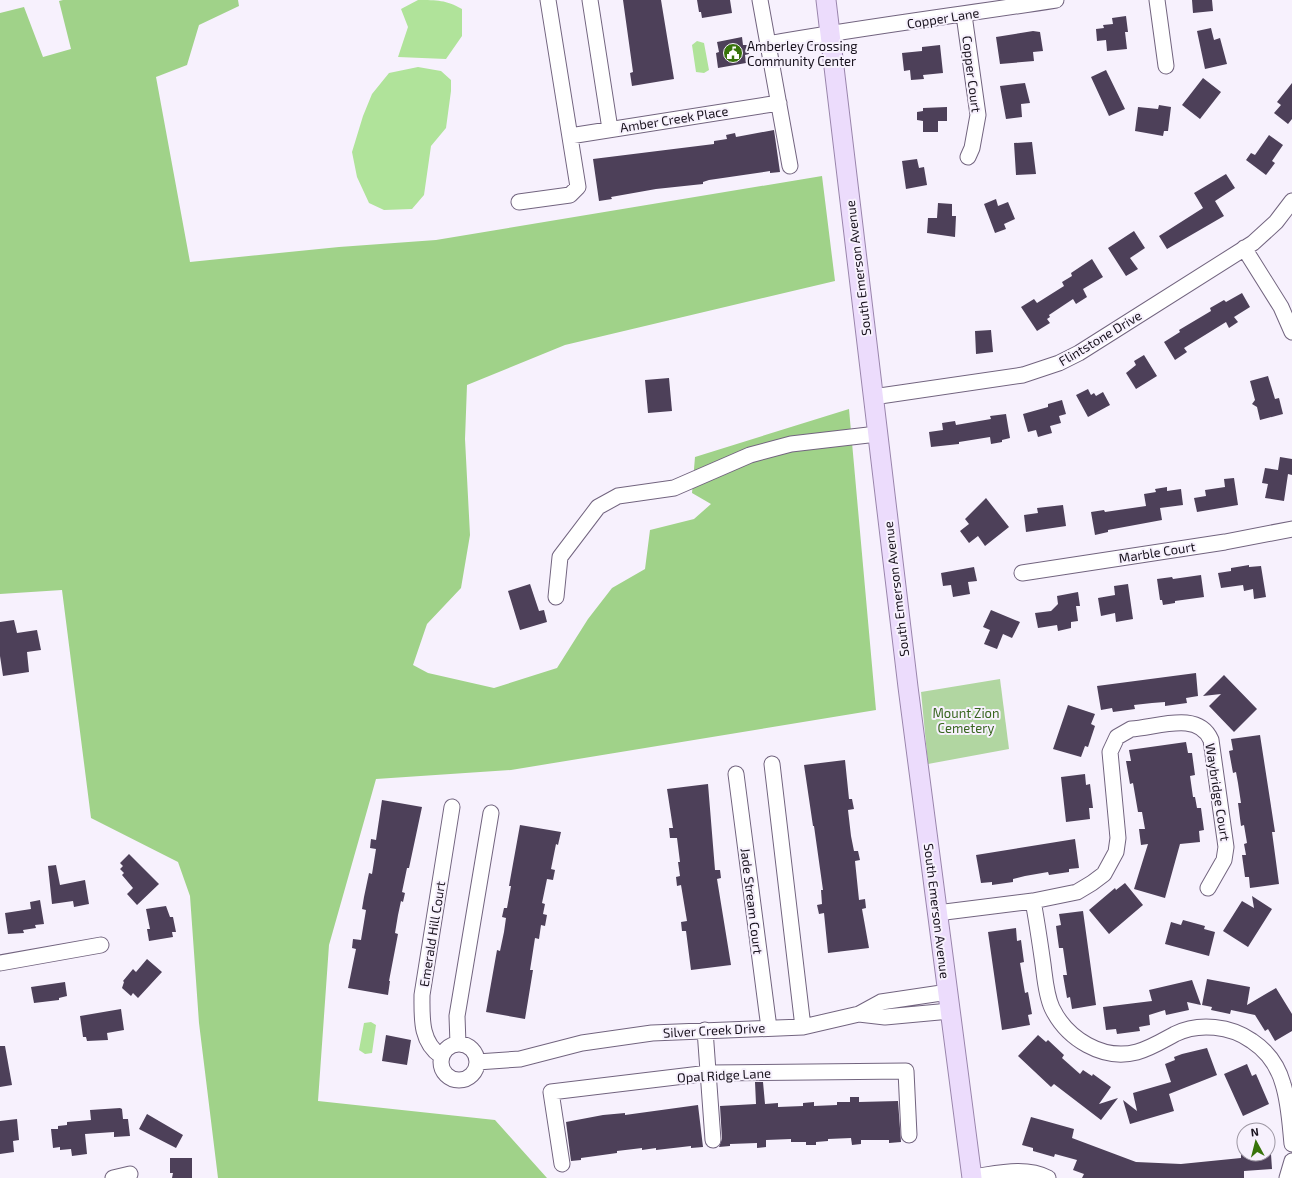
<svg xmlns="http://www.w3.org/2000/svg" width="1292" height="1178" viewBox="0 0 1292 1178" font-family="'Exo 2',sans-serif">
  <style>
    .green { fill: #b1d6a1 }
    .forest { fill: #a0d289 }
    .water { fill: #b0e39a }
    .building { fill: #4d4059 }
    .lines { fill: none; stroke-linecap: round; stroke-linejoin: round }
    .minor-casing { stroke: #72647f; stroke-width: 17 }
    .major-casing { stroke: #9a85ac; stroke-width: 21 }
    .minor { stroke: #fff; stroke-width: 15 }
    .major { stroke: #ecdcfc; stroke-width: 19 }
    .labels { text-anchor: middle; stroke-width: 4; stroke-linejoin: round; paint-order: stroke }
    .street-label { font-size: 13px; fill: #17111c; stroke: #f7f1fd }
    .poi-label { font-size: 13px; fill: #17111c; stroke: #f7f1fd; text-anchor: start }
    .park-label { font-size: 13px; fill: #38651f; stroke: #f7f1fd }
  </style>
  <rect width="100%" height="100%" fill="#f7f1fd"/>
  <path class="green" d="M1000,679L1009,749L928,764L921,692Z"/>
  <path class="forest" d="M63,0H238L239,6L199,25L187,65L156,77L190,262L339,247L436,240L822,176L835,281L565,345L467,385L465,439L470,535L461,588L427,624L413,665L428,673L494,688L557,668L588,619L612,588L645,569L650,530L694,519L711,504L692,493L695,457L849,409L876,710L511,770L376,779L329,945L318,1101L495,1120L547,1178H218L199,1023L190,896L178,862L91,818L62,590L0,594V13L24,7L43,57L71,49L59,1Z"/>
  <path class="water" d="M418,0C437,0 446,0 462,9V36L446,59L398,57L408,27L401,9Z
    M697,41L704,43L709,70L704,73L696,72L692,45Z
    M418,67L441,71L451,80V91L446,128L431,146L424,195L412,209L384,210L369,203L357,177L352,152L363,116L372,94L389,73Z
    M364,1023L371,1022L376,1025L372,1053L365,1054L359,1050Z"/>
  <path class="building" d="M623,0H661L674,79L632,86L630,73L633,72Z
    M697,0H730L732,13L702,18L701,12H699Z
    M1192,0H1212L1213,11L1193,13Z
    M1126,16L1128,32H1125L1127,49L1107,51L1106,40L1097,41L1096,29L1104,28L1103,25L1113,24L1112,18Z
    M1211,28L1214,40L1220,38L1227,64L1205,69L1197,31Z
    M1033,31L1040,32L1043,51L1033,52L1034,61L1000,64L996,37Z
    M742,37L743,45H747L749,54L745,55L746,63L718,68L716,53L719,52L717,42Z
    M940,45L943,73L923,75L924,79L911,80L910,70L904,71L902,53L922,51V47Z
    M1106,70L1125,109L1109,116L1091,77Z
    M1203,78L1221,92L1200,119L1182,105Z
    M1025,83L1030,103L1021,104L1022,117L1006,119L1000,86Z
    M1292,83V119L1288,124L1274,113L1281,105L1277,102Z
    M1159,105L1171,107L1168,131H1164L1163,136L1135,131L1138,107L1158,109Z
    M947,107V121H938V132H923V121L917,120V112L923,111V108Z
    M774,130L780,172L770,173V171L709,180L703,182V184L656,189L611,197L612,199L599,201L593,159L714,144V141L727,139L726,135L735,133L736,137Z
    M1269,135L1283,145L1272,161L1275,163L1266,175L1246,160L1251,153L1255,155Z
    M1032,142L1036,174L1016,175L1014,143Z
    M917,159L919,168L924,167L927,185L906,189L902,161Z
    M1226,174L1235,188L1215,201L1224,216L1167,249L1159,236L1203,208L1194,193Z
    M996,199L998,206L1008,202L1015,219L1004,224L1006,229L995,233L984,204Z
    M938,203L952,204V216H956L955,237L927,233L928,218H937Z
    M1134,231L1145,248L1130,258L1138,269L1126,276L1108,248Z
    M1092,259L1103,277L1083,289L1087,297L1076,304L1073,299L1049,315L1050,317L1047,319L1050,323L1037,331L1021,307L1034,299L1037,303L1064,286L1062,282L1072,276L1071,273Z
    M1242,293L1250,307L1234,317L1238,322L1229,328L1226,322L1184,348L1187,352L1175,360L1164,342L1180,332L1179,330L1211,311L1210,308L1224,300L1226,302Z
    M991,330L993,352L976,354L975,331Z
    M1144,355L1157,376L1136,389L1126,373L1136,365L1134,361Z
    M1268,376L1275,399L1279,398L1283,414L1260,420L1257,407L1252,404L1255,400L1250,381Z
    M669,378L672,411L648,413L645,380Z
    M1088,389L1091,395L1094,393L1096,396L1103,392L1110,405L1088,417L1076,395Z
    M1062,400L1066,414L1059,416L1061,423L1050,426L1052,433L1038,437L1036,430L1028,432L1023,414L1048,407V404Z
    M1006,414L1010,438L1002,440V442L991,444L990,437L959,442V444L931,447L929,432L943,430L942,423L955,421L956,425L991,419L990,416Z
    M1280,457L1292,459V475L1288,474L1284,501L1265,498L1268,484L1262,483L1265,468L1278,470Z
    M1234,478L1238,505L1197,512L1194,498L1206,496L1205,490L1225,487L1224,479Z
    M1167,487V491L1181,489L1183,505L1160,508L1162,520L1108,530V532L1095,535L1091,512L1104,510L1105,512L1146,506L1144,494L1156,492L1155,489Z
    M986,498L1009,527L985,546L978,536L969,543L960,531L969,524L965,519Z
    M1063,505L1066,526L1026,532L1024,515L1038,513L1037,508Z
    M1249,565V567L1261,566L1266,597L1254,599L1253,589L1244,591L1243,585L1221,588L1218,573L1231,571V568Z
    M974,567L977,581L968,582L970,594L953,597L951,585L943,586L941,573Z
    M1201,575L1204,597L1175,601V603L1163,605L1162,600H1160L1157,579L1172,577L1173,579Z
    M530,584L539,611L544,610L547,622L520,630L508,591Z
    M1128,584L1133,619L1116,622L1115,613L1101,616L1098,598L1115,595L1114,586Z
    M1078,592L1080,606H1076L1078,621L1071,622V628L1058,631L1057,625L1038,628L1035,613L1051,611L1058,604L1057,596Z
    M991,610L1020,622L1012,638L1003,634L997,649L984,644L990,630L983,627Z
    M14,620L17,633L37,630L41,650L27,652L29,672L3,676L0,656V622Z
    M1196,673L1198,696L1186,698L1187,703L1165,706V702L1152,703L1134,705L1135,709L1113,712L1112,708L1101,710L1097,686Z
    M1224,675L1257,709L1234,732L1209,706L1221,694L1203,696Z
    M1068,705L1095,714L1091,724L1095,726L1088,747L1085,746L1081,757L1053,749Z
    M1260,735L1275,832H1272L1279,884L1250,888L1249,877H1245L1242,855H1246L1244,844L1247,843L1244,825L1241,826L1238,803H1241L1238,783L1236,772L1233,773L1229,751L1233,750L1231,739Z
    M1186,742L1188,753H1192L1195,775L1190,776L1193,797H1195L1197,808H1201L1204,830L1199,831L1200,842L1180,844L1165,898L1134,889L1148,844L1141,845L1139,829H1145L1142,812H1138L1133,783L1130,784L1126,761H1131L1129,750Z
    M845,760L849,799H852L854,809L848,810L851,836L854,851H858L860,860L855,861L859,900L865,899L866,908L862,909L869,948L828,953L824,913L819,914L817,905L822,904L821,890H823L814,826H813L804,765Z
    M1085,774L1086,785L1090,784L1093,808H1089L1090,819L1066,822L1061,777Z
    M708,784L715,870H720L721,878L717,879L731,965L691,970L686,931H682L681,922L687,921L681,885L677,886L676,877L680,876L678,862H680L677,838H670L669,828H673L667,789Z
    M382,800L422,807L409,868H407L402,892L405,893L403,902L401,901L398,915L395,933L398,934L389,981H390L388,995L348,988L356,949L352,948L353,939L361,940L366,910L362,909L364,897L369,873L372,874L376,849L370,848L371,839L376,840Z
    M520,825L561,832L558,845L556,844L551,869L555,870L553,880L547,879L542,903L545,904L543,914L547,915L545,926L541,925L539,939L535,938L530,970H533L525,1019L486,1012L497,950L500,951L504,932L506,918L502,917L504,908H507L511,886H509Z
    M1075,839L1079,868L1069,869V872L1049,875L1048,872L1025,876L1013,879V882L992,885V882L981,883L976,855Z
    M129,854L159,884L137,905L127,894L133,888L122,875L124,873L120,869L123,866L120,863Z
    M56,865L60,885L85,880L89,904L74,907L73,901L52,904L48,866Z
    M1125,883L1143,905L1109,934L1089,910L1115,888L1116,890Z
    M1252,896L1272,909L1248,947L1223,931L1242,901L1254,908Z
    M40,900L44,924L35,925L36,928L23,930L24,933L8,934L5,913L31,909L30,902Z
    M166,906L170,917H173L176,932H172L173,937L149,941L147,929H150L146,909Z
    M1083,911L1096,1005L1072,1009L1070,997L1067,998L1063,975H1067L1063,948H1059L1056,926L1061,925L1059,914Z
    M1183,920L1205,926L1204,929L1215,932L1209,956L1165,944L1171,922L1181,925Z
    M1016,928L1017,941L1021,940L1024,962L1020,963L1025,993L1028,992L1032,1014L1028,1015L1030,1025L1002,1030L988,932Z
    M147,959L162,972L138,998L133,993L131,996L122,988L124,982L123,981L133,969L136,972Z
    M1207,979L1250,987L1247,1005L1276,988L1292,1014V1031L1275,1041L1268,1029L1265,1031L1255,1015L1231,1010L1230,1014L1211,1010L1212,1007L1202,1005Z
    M1192,980L1201,1005L1187,1002L1189,1010L1166,1015L1165,1010L1149,1015L1150,1025L1139,1027L1140,1031L1117,1034L1116,1029L1106,1030L1103,1007L1152,1001L1149,990Z
    M65,982L67,996L59,998V1000L34,1003L31,987Z
    M121,1009L124,1030L107,1033L108,1040L87,1041L86,1037H83L80,1016Z
    M386,1035L411,1040L407,1065L382,1061Z
    M1038,1035L1046,1042L1048,1040L1064,1055L1062,1058L1080,1074L1083,1070L1092,1076L1093,1074L1111,1087L1099,1104L1118,1098L1101,1120L1054,1084L1051,1087L1018,1056Z
    M0,1046H5L12,1085L0,1087Z
    M1207,1048L1217,1075L1169,1094L1174,1111L1130,1124L1123,1100L1137,1111L1133,1093L1171,1082L1165,1064L1175,1060L1174,1057L1182,1054Z
    M1247,1064L1252,1076L1256,1074L1269,1104L1243,1116L1224,1074Z
    M755,1082H763L765,1104L778,1103V1107L803,1106V1103L814,1102V1106L837,1105V1102H850V1097H859V1102L898,1101L901,1142L889,1143V1140H861V1144L852,1145L851,1138L828,1139V1141L816,1142V1145H806V1142H791V1139L766,1140V1147L757,1148V1143L730,1144V1146L719,1147L722,1139L720,1106L756,1104Z
    M698,1105L703,1147L691,1148V1146L656,1150V1148L642,1150V1148L617,1151V1153L581,1158V1160L571,1161L566,1122L603,1115L625,1113V1115Z
    M120,1108L122,1109L123,1119H128L130,1136L114,1137V1132L85,1134L87,1154L72,1156L71,1149L60,1150V1147L53,1148L51,1129H58V1126L67,1125V1122L91,1120L90,1110Z
    M147,1114L183,1135L176,1148L139,1129Z
    M1031,1117L1074,1129L1072,1138L1136,1162L1181,1164L1241,1158V1154H1271L1272,1169L1244,1171V1178H1082L1084,1174L1073,1170L1077,1160L1055,1154L1054,1157L1033,1151V1148L1022,1145Z
    M17,1119L19,1140L13,1141L14,1152L0,1154V1121Z
    M170,1158H192V1178H172L173,1173H170Z"/>
  <g class="lines">
    <defs>
      <path id="minor" d="M590,0L610,129
        M760,0L790,166
        M1157,0L1166,66
        M964,15L978,115L972,148L968,157
        M768,44C864,27 960,15 1056,0
        M570,136L779,103
        M519,202L570,195L578,187L548,0
        M1244,248L1281,307L1292,332
        M873,397L1023,375L1059,363L1079,353L1253,243L1276,222L1292,201
        M1022,573L1225,542L1292,529
        M556,597L560,557L598,507L618,496L674,488L750,455L791,444L877,434
        M772,764L803,1027
        M736,774L769,1028
        M1033,901C1037,922 1040,943 1043,964C1045,979 1046,995 1052,1008C1067,1039 1103,1061 1137,1052C1151,1048 1162,1041 1175,1034C1199,1022 1231,1026 1252,1041C1267,1051 1278,1066 1283,1084C1289,1103 1290,1124 1292,1144
        M937,913L1033,901L1077,892L1092,883L1104,874L1116,852L1118,838L1110,752L1117,737L1131,729C1156,728 1198,710 1211,740L1226,847L1224,860L1208,888
        M0,963L101,945
        M859,1014L885,1017L950,1011
        M705,1030L713,1140
        M441 1062a18 18 0 1 1 36 0a18 18 0 1 1-36 0Z
        M458,1044L457,1016L491,813
        M441,1056C420,1042 422,1017 422,995L452,807
        M477,1062L520,1059L582,1043L652,1033L803,1027L859,1014L881,1002L948,992
        M562,1164L551,1092L709,1073L906,1071L909,1135
        M972,1177C996,1174 1025,1166 1048,1178
        M113,1178L130,1174
        M1287,1178L1292,1161"/>
      <path id="major" d="M826,0L908,687L972,1178"/>
    </defs>
    <use href="#minor" class="minor-casing"/>
    <use href="#major" class="major-casing"/>
    <use href="#minor" class="minor"/>
    <use href="#major" class="major"/>
  </g>
  <defs>
    <symbol id="civic-disc" viewBox="-11 -11 22 22"><circle r="9.5" fill="#38740b" stroke="#f7f1fd"/><path d="M-.6-6.5H3V-4.5H.6V-3L4-1V1h2V6H-6V1h2V-1L-.6-3ZM-1.2 2.5V6h2.4V2.5Z" fill="#fff"/></symbol>
  </defs>
  <g fill-rule="evenodd">
    <use href="#civic-disc" x="722" y="42" width="22" height="22"/>
  </g>
  <g class="labels">
    <g class="street-label">
      <text transform="translate(943 18) rotate(-9)" y="5">Copper Lane</text>
      <text transform="translate(972 74) rotate(83)" y="5">Copper Court</text>
      <text transform="translate(674 119) rotate(-9)" y="5">Amber Creek Place</text>
      <text transform="translate(858 268) rotate(-97)" y="5">South Emerson Avenue</text>
      <text transform="translate(1100 338) rotate(-31)" y="5">Flintstone Drive</text>
      <text transform="translate(1157 552) rotate(-9)" y="5">Marble Court</text>
      <text transform="translate(896 589) rotate(-97)" y="5">South Emerson Avenue</text>
      <text transform="translate(1218 792) rotate(81)" y="5">Waybridge Court</text>
      <text transform="translate(752 901) rotate(83)" y="5">Jade Stream Court</text>
      <text transform="translate(937 911) rotate(83)" y="5">South Emerson Avenue</text>
      <text transform="translate(432 934) rotate(-81)" y="5">Emerald Hill Court</text>
      <text transform="translate(714 1030) rotate(-3)" y="5">Silver Creek Drive</text>
      <text transform="translate(724 1075) rotate(-3)" y="5">Opal Ridge Lane</text>
    </g>
    <g class="poi-label">
      <text x="747" y="51">Amberley Crossing<tspan x="747" dy="15">Community Center</tspan></text>
    </g>
    <g class="park-label">
      <text x="966" y="718">Mount Zion<tspan x="966" dy="15">Cemetery</tspan></text>
    </g>
  </g>
  <g transform="translate(1256 1142) rotate(353)"><circle r="19" fill="#f7f1fd" stroke="#9d97a3"/>
  <path d="M0-3L7 15L0 10L-7 15Z" fill="#38740b"/>
  <text y="-6" font-size="11" font-weight="bold" text-anchor="middle" fill="#17111c">N</text>
  </g>
</svg>
